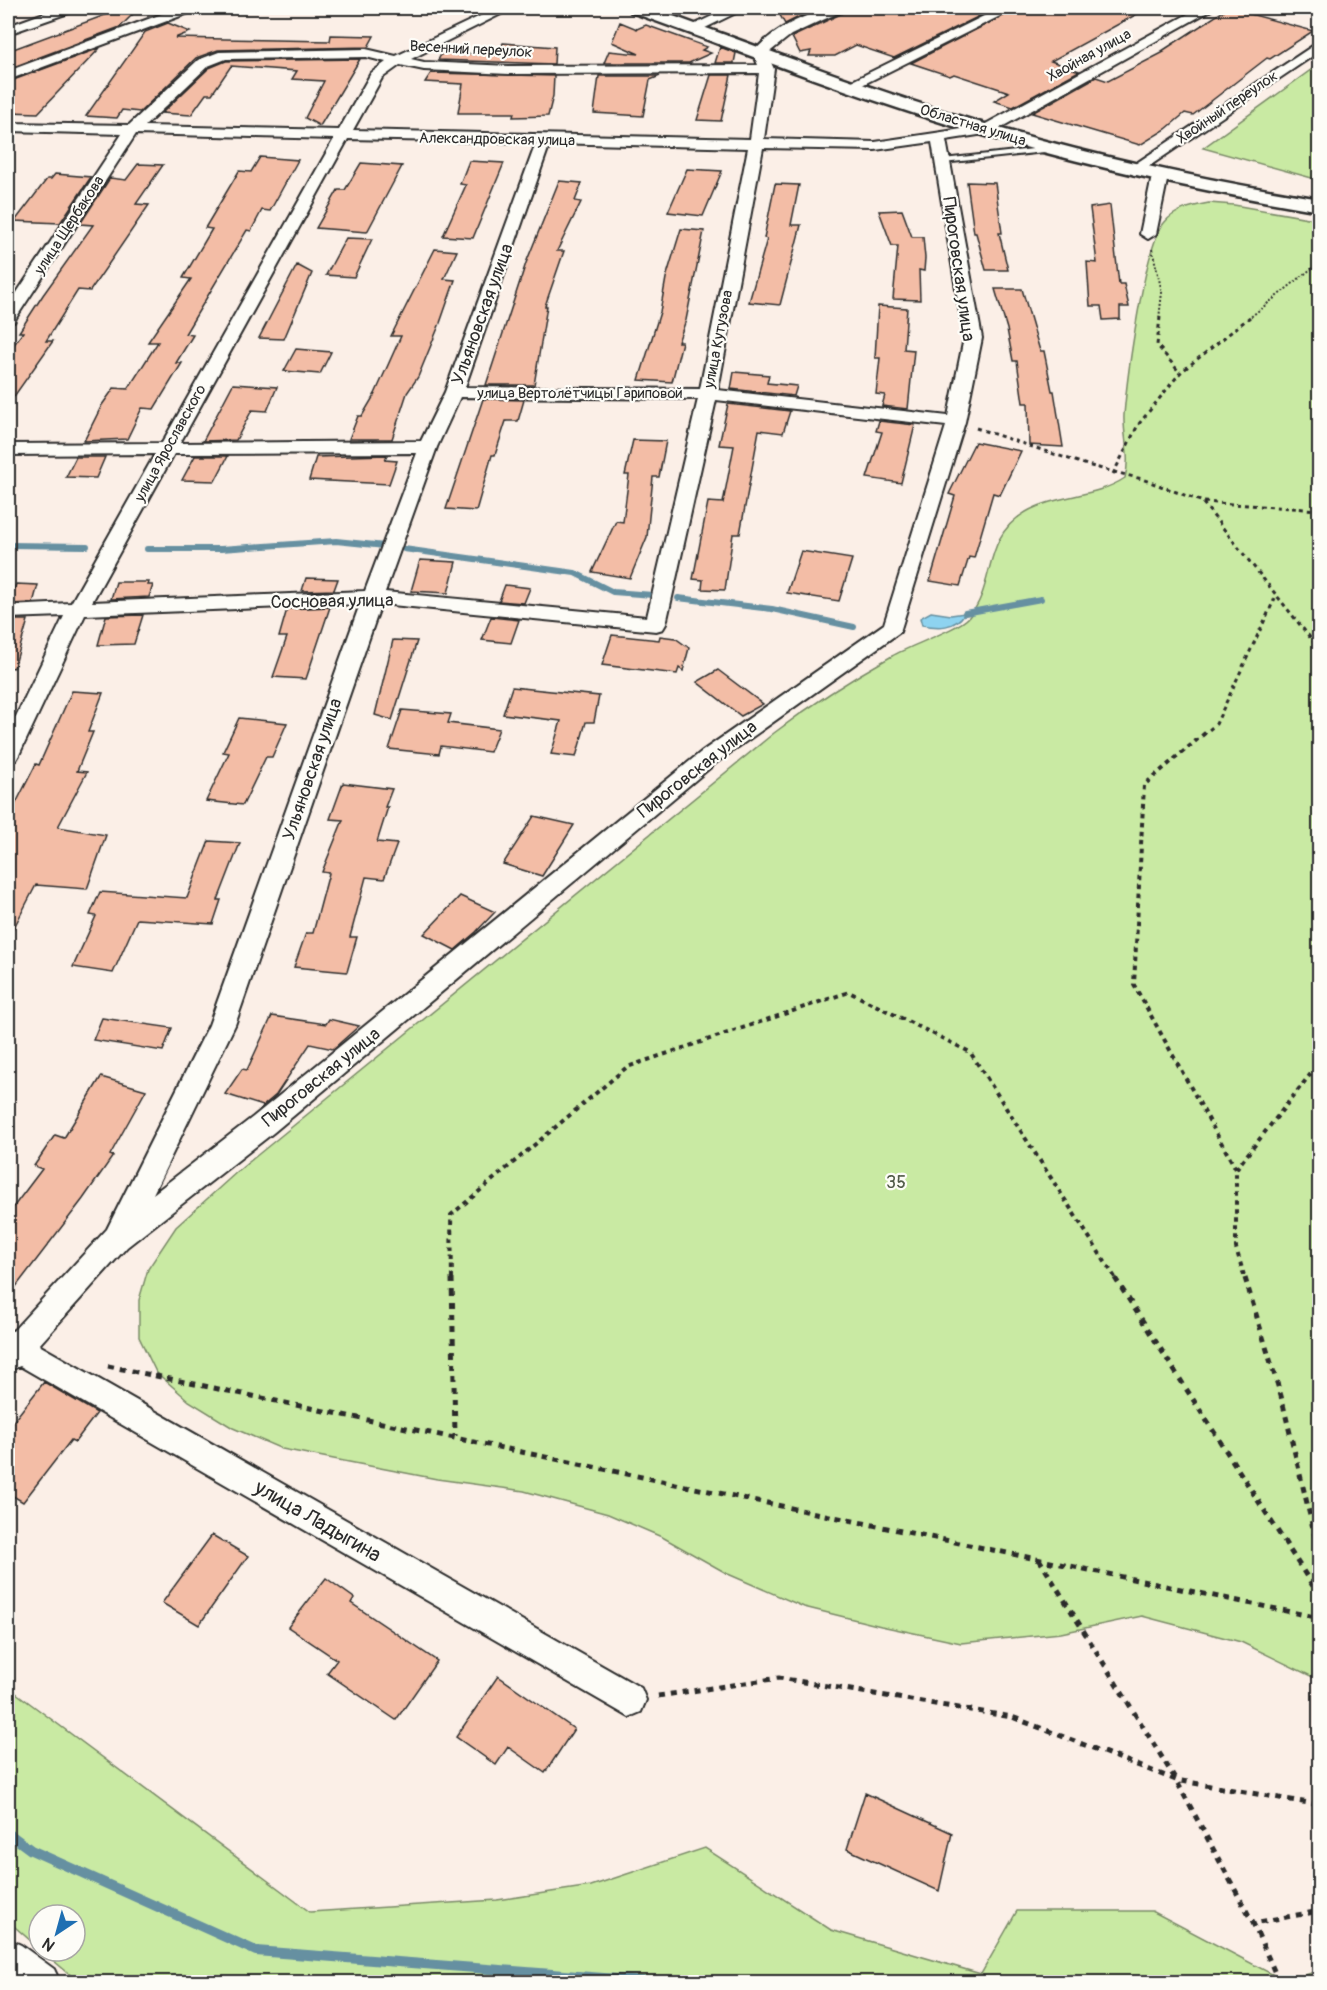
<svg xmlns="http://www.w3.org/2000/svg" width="1327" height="1990" viewBox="0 0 1327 1990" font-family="Pangolin,sans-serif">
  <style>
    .green { fill: #c9eaa3; stroke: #7a8a67; stroke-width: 1.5 }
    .water { fill: #8ed3f0; stroke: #6690a1; stroke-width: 1.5 }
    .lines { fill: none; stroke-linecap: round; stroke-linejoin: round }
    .stream-far1 { stroke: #6690a1; stroke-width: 6 }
    .stream { stroke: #6690a1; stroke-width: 10 }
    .building { fill: #f3bda6; stroke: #2b2b2b; stroke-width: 1.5 }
    .service-casing { stroke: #2b2b2b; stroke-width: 4 }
    .minor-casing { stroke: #2b2b2b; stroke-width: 4 }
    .secondary-casing { stroke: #2b2b2b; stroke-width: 5 }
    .path-far3 { stroke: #2b2b2b; stroke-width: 2; stroke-dasharray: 2 2; stroke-linecap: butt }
    .path-far2 { stroke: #2b2b2b; stroke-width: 3; stroke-dasharray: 4 4; stroke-linecap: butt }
    .path-far1 { stroke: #2b2b2b; stroke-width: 4; stroke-dasharray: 4.5 4.5; stroke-linecap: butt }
    .path { stroke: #2b2b2b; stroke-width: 5; stroke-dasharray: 6 6; stroke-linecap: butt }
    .service { fill: #fdfcf7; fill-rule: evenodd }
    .minor { fill: #fdfcf7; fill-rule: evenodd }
    .secondary { fill: #fdfcf7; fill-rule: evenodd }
    .labels { text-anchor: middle; stroke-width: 4.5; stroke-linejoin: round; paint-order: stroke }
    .far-street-label { font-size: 15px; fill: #2b2b2b; stroke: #fdfcf7 }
    .street-label { font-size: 18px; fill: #2b2b2b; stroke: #fdfcf7 }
    .park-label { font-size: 18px; fill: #525b49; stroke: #fdfcf7 }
    .near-street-label { font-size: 21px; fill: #2b2b2b; stroke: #fdfcf7 }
  </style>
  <rect width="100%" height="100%" fill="#fbefe7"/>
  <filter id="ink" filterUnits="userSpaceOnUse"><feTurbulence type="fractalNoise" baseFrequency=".0167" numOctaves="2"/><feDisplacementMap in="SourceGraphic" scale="12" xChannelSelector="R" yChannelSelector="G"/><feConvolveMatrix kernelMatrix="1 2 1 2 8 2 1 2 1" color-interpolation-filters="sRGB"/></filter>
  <g filter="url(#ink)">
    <path class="green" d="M1319,64V180L1203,148Z
      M1209,203L1234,205L1319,220V1680L1241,1642L1142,1616L1061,1633L961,1643L881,1626L804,1607L728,1574L664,1538L608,1514L524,1491L437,1479L282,1449L233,1428L189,1401L156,1372L139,1337V1300L148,1269L176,1227L238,1171L774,733C812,704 851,679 892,656C909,646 959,629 969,617C997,583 981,538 1026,512C1057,494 1095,498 1125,478C1131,456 1123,437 1124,415C1127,379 1144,247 1164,223C1175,209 1193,206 1209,203Z
      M8,1687L310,1912L497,1900L591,1886L705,1848L831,1930L981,1974L1017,1911H1152L1287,1982L1319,1970V1982H79L42,1951H75V1915H39V1948L8,1921Z"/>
    <path class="water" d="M931,612L951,615L965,613C955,629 938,628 922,625L920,618Z"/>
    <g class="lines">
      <path class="stream-far1" d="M8,545L87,546
        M147,549H221L336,541L385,546
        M404,549L575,573L613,592L653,595
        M678,598L772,609L854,627
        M965,613L1041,599"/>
      <path class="stream" d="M8,1833L31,1850L256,1951L655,1982"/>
    </g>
    <path class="building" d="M124,8H139L120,27L8,69V51Z
      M776,8H827L805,14L785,24Z
      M845,8H996L894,58L856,45L835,56H809L811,51L800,53L792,37L843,13Z
      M1018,8H1148L1051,61L1079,71L1013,107L994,101L1009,92L954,74L950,76L911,63Z
      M1228,8L1313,31L1270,59L1267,58L1193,115L1185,113L1166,129L1140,145L1032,113L1096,77L1108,81L1164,52L1162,51Z
      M620,22L637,29L646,25L707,47L702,50L711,53L689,63H604L609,51L639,54L612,42Z
      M168,23L190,32L175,38L330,41L331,35L374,36L368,47L218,50L196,58L140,112L122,110L117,118L86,116L145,32Z
      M503,43L555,47L554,64L438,60L442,53L498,54Z
      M720,47L736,53L734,63H715Z
      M100,48L38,113L8,112V82Z
      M360,59L320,126L305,118L324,81L292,79L297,71L231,66L212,94H206L191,115L162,113L209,68L226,61Z
      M431,73L554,76L553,96L548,116L513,117L514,113H458L463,84L425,82Z
      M711,75H731L721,121L697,120Z
      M599,76H660L650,80L643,116L594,113Z
      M260,157L298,160L270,211L262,210L251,231L247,230L185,334L193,335L176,363H182L154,409L142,408L127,439L84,441L102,405L114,388L128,389L158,342H148L191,279L183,278L212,229L205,228L239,171L251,172Z
      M469,161L504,163L473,238L443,236L466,185L460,184Z
      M361,163L402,166L367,232L316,228L338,190H345Z
      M138,164L163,165L136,204L149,205L90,291L78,290L46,341H53L8,405V353L23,332H19L43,295L93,225L80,224L110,178L126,180Z
      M687,169L722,171L703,216L668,212Z
      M55,174L91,177L60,223L15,221L47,179H51Z
      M559,181L582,183L575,201L581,202L557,251H564L545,306H547L534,385H486L526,263Z
      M967,182L995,183L1002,233H999L1008,270H986L976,233H974Z
      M775,184L799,185L791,225H801L780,305L749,302L767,239L764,238Z
      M1110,205L1119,284H1124L1129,307H1120V319L1103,320L1101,306H1090L1087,262L1097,263L1090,208Z
      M902,210L912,237H923L925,258L924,271L919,270L920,300L893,299L898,246H892L879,211Z
      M681,229L704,231L686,320L678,342H682L672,382L639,380L660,312L666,278Z
      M346,238L372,239L354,277L326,275Z
      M435,249L457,251L444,279L455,280L440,323L418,377L407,393L392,439H349L358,416H362L375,394L401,336H391Z
      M297,265L312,273L284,339L259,338Z
      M995,289H1022L1040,351H1044L1052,391H1054L1063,447L1029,445L1028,403H1023L1017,361H1013L1007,329Z
      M878,306L907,308L904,349L914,350L908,409L882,406L885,395L876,394L880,358H875Z
      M296,349L331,352L320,374L284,371Z
      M734,372L769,375L767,383L797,386L794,396L731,389Z
      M233,384L277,387L267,411L252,410L236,440L203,441Z
      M483,399L524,400L518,421H506L495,455H492L476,511L446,509Z
      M728,404L790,411L783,433L759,430L740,534H733L725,590L702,589L703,580L693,579L708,502L723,503L734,446L719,445Z
      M879,421L915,425L901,483L867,478L882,432L876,431Z
      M633,440L666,441L659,477H653L647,537L630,578L592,572L616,521L623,522L629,475H625Z
      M975,442L1021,451L1000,495L993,493L974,558L969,557L960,586L930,581L955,496L949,494Z
      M387,455L385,460L397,461L389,484L309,480L316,457Z
      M195,456H228L215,481L182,480Z
      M76,457H105L96,478L66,477Z
      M801,551L852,559L839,601L787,593Z
      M420,560L456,562L448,593L411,591Z
      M306,578L338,579L334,590L302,591Z
      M116,582H149L148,585H153L149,597L111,599Z
      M16,584L38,585L33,603L8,604Z
      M505,585L530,588L524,603L499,601Z
      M330,607L306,679L273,677L287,637H279L287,609Z
      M143,615L134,644L98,645L106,616Z
      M491,617L519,620L511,643L482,640Z
      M8,620H28L14,668L8,667Z
      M612,635L659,640L660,636L675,638L689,648L683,671L679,668L677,674L602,665Z
      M393,640L417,641L392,720L375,715Z
      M718,670L763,704L741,716L697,682Z
      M512,687L599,696L594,722H586L576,757L551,754L561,721L503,714Z
      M72,691L103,693L88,732H93L77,771L87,772L58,827L106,835L87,889L36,885L8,939V808L13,809L36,764L39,765Z
      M402,710L451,714L448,723L499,729L490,752L441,746L439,754L389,749Z
      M239,718L287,723L272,757H266L243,805L206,801L229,753L223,752Z
      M343,783L392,789L385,807H388L377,842L397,844L384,879L366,877L350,937H357L347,972L294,967L306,933H313L329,873L322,872L343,820L330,819Z
      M534,816L574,825L542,876L503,864Z
      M209,841L240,843L218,900H221L213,924L137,919L113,973L73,967L96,916L90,915L100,892L187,898Z
      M460,896L495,912L476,932L455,950L424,934Z
      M272,1016L326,1024L329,1019L359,1026L333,1049L310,1044L276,1095L263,1106L225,1094L242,1069L247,1070Z
      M102,1018L172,1028L163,1051L93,1040Z
      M101,1077L146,1090L110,1155L113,1156L83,1199L8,1297V1214L42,1169L34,1166L55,1135L64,1138Z
      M44,1382L97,1413L75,1442L71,1440L23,1502L8,1493V1428Z
      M212,1535L248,1556L199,1625L162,1603Z
      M326,1578L354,1598L351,1603L437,1661L396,1720L327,1673L337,1660L288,1627Z
      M498,1676L574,1729L545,1773L508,1747L496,1765L456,1737Z
      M865,1793L952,1833L939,1891L847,1849Z"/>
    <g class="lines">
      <defs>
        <path id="service" d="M1051,147L1055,149L1054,151L943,163L939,161L943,159Z"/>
        <path id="minor" d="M58,8H76L74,11L8,34V26Z
          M178,8H196L194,11L8,80V71Z
          M497,8H513L411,59L424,62L509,66L758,65L753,53C772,29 813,8 843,8L842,11L791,35L767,54L774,69L764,139L875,142L982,126L1199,8H1215L991,133L946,140L982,338L965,422L900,632L717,762L273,1133L127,1247L39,1345L641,1688L646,1700L641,1712L629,1717L20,1366L8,1371V1330L13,1331L107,1229L209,1025L360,604L85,615L19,755L16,760L8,762V733L64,616L8,618V606L71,603L155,454L8,455V444L162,443L334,139L136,134L16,318L14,322L8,323V306L122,134L8,131V123L129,125L198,60L219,52L366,49L396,56ZM366,57L386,62L371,73L339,130L145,126L208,66L226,59ZM400,65L424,70L509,74L759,73L750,139L353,130L382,78ZM348,139L536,143L445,392L421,441L180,443ZM932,142L964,338L948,416L718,390L763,148L875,150ZM550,143L748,148L700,389L465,387ZM460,397L698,399L647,617L385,592L437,447ZM716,400L946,426L884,624L701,752L253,1117L153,1194L235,1025L381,604L656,631L663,629L666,624ZM417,453L365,591L92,602L174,454Z
          M729,8H746L699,31L694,32L687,28Z
          M1000,8H1016L854,89L849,90L842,86Z
          M1320,41V51L1139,173L1134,175L1126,170Z
          M1160,171L1168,176L1156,234L1148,239L1140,234L1152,176Z
          M8,1939L21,1945L54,1969L60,1982L8,1981Z"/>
        <path id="secondary" d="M629,8H651C765,49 879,93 995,127C1102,158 1210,181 1320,199V211C1206,192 1093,168 983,135C863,100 748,54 631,12Z"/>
      </defs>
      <use href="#service" class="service-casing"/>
      <use href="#minor" class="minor-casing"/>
      <use href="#secondary" class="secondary-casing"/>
      <path class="path-far3" d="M1152,249L1162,292L1159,319
        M1248,319L1320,262"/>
      <path class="path-far2" d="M1160,317L1157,345L1180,373
        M976,428L1087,465L1142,479L1203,502L1320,510
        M1113,474L1138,425L1180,373L1250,317
        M1203,503L1320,650
        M1203,735L1216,724L1276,596"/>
      <path class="path-far1" d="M1205,733L1144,785L1134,985L1236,1169V1248L1245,1279
        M1236,1169L1320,1062
        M452,1279L451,1215L627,1067L849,992L970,1052L1116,1279"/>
      <path class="path" d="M452,1278L455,1436
        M1115,1278L1320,1597
        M1245,1278L1281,1396L1320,1557
        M108,1366L1320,1618
        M1039,1559L1176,1780L1253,1923
        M658,1696L779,1678L1012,1717L1176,1780L1320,1805
        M1279,1982L1253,1923L1320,1911"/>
      <use href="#service" class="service"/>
      <use href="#minor" class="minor"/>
      <use href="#secondary" class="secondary"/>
    </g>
  </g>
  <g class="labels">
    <g class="far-street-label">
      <text transform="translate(471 49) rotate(3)" y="5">Весенний переулок</text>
      <text transform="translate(1089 55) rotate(-29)" y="5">Хвойная улица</text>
      <text transform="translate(1227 107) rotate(-34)" y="5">Хвойный переулок</text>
      <text transform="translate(973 125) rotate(17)" y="5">Областная улица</text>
      <text transform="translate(497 139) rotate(1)" y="5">Александровская улица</text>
      <text transform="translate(69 225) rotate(-57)" y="5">улица Щербакова</text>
      <text transform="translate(718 339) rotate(-79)" y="5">улица Кутузова</text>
      <text x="580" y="398">улица Вертолётчицы Гариповой</text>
      <text transform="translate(170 443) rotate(-61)" y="5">улица Ярославского</text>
    </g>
    <g class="street-label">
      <text transform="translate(959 269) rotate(82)" y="6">Пироговская улица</text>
      <text transform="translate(482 314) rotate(-70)" y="6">Ульяновская улица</text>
      <text transform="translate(332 601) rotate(-1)" y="6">Сосновая улица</text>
      <text transform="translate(312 769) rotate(-71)" y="6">Ульяновская улица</text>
      <text transform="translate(697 769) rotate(-38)" y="6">Пироговская улица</text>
      <text transform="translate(321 1077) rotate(-39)" y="6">Пироговская улица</text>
    </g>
    <g class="park-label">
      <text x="896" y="1188">35</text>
    </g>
    <g class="near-street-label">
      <text transform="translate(318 1521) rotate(30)" y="7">улица Ладыгина</text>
    </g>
  </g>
  <rect width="1327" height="1990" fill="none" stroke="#fdfcf7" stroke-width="30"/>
  <rect x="15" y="15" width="1297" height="1960" fill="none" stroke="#2b2b2b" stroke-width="2" filter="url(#ink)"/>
  <g transform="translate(57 1933) rotate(216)"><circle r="28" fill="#fdfcf7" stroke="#a9a8a5" stroke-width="1.5"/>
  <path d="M0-4.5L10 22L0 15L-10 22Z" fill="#1f6fb2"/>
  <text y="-9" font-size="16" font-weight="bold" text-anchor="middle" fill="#2b2b2b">N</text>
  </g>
</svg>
